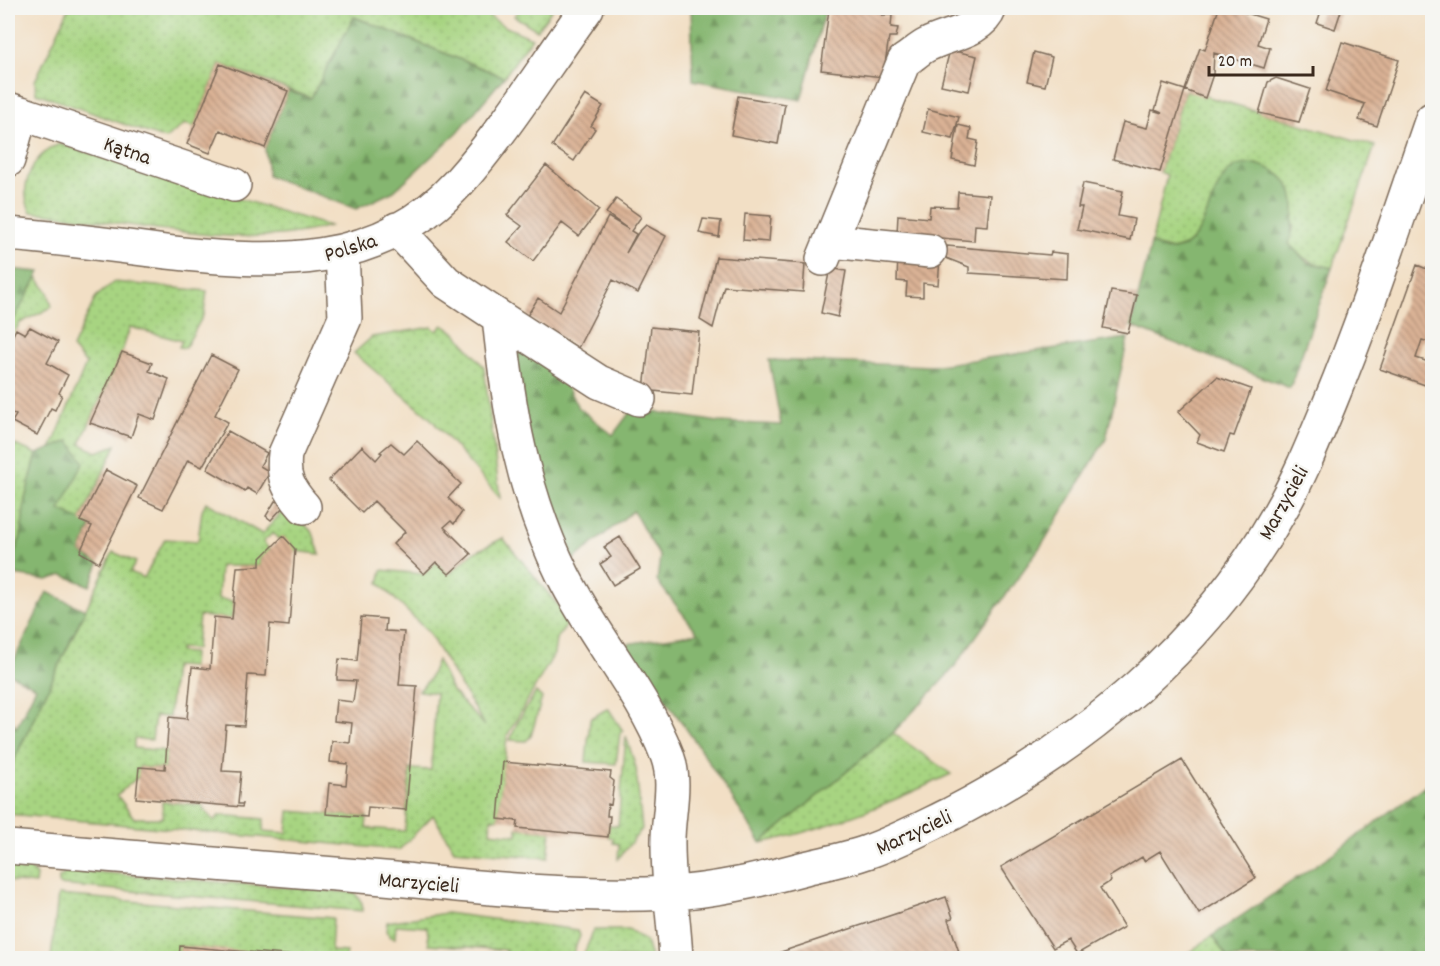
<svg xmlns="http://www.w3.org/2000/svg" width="1440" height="966" viewBox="0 0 1440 966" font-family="Dekko,sans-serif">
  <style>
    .grass { fill: url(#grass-dots); stroke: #717f50; stroke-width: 1.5 }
    .forest { fill: url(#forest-firs); stroke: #607046; stroke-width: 1.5 }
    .building { fill: url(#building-back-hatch) }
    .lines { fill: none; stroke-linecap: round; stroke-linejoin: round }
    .minor-casing { stroke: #7b6958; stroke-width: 36 }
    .minor { stroke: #fff; stroke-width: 33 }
    .labels { text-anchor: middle; stroke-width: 5; stroke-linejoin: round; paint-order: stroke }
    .street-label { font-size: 22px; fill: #3b2a1e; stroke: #f6f6f2 }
  </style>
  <defs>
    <pattern id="grass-dots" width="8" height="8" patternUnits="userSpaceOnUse" patternTransform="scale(1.5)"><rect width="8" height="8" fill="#a7d481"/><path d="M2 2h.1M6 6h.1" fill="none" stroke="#91b66f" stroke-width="1.8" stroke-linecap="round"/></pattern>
    <pattern id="forest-firs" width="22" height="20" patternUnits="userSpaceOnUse" patternTransform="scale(1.5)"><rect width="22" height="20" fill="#85b66f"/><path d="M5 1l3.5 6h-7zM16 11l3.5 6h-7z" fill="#6e945b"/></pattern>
    <pattern id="building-back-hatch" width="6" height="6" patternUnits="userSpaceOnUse" patternTransform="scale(1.5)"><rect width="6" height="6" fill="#dab295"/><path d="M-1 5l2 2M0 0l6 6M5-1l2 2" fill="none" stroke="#b29179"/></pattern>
  </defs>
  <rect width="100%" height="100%" fill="#f6f6f2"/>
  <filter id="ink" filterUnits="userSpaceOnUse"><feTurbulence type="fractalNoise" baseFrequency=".0167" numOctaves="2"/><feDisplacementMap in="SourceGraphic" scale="12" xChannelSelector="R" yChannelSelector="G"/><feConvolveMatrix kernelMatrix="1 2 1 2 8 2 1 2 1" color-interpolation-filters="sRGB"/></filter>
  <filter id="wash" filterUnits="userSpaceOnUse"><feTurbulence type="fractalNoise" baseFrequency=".008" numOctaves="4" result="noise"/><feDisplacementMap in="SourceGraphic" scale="24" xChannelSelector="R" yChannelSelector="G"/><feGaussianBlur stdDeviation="1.35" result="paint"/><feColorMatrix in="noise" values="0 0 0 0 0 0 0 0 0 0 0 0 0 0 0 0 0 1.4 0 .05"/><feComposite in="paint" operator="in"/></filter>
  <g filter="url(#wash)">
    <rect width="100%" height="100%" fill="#f2dfc5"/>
    <path class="grass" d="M69,8H432L446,14L449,8H477L504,26L532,38L504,77L355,17L311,98L220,64L194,127L185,124L165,139L36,93L35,81Z
      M520,8H553L537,30L514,16Z
      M1185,90L1375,146L1332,268C1313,263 1302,260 1289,244L1294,226L1237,166L1221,183L1200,231L1187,245L1172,250L1151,244L1167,175L1160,172Z
      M60,144L329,226C238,253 125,220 31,212C17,187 33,153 60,144Z
      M37,277L48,292L52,307L20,323L8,345V330Z
      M114,282L207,291L204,314L185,348L179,347L182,341L130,327L122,352L80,444L97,452L116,445L80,521L60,510L69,441L51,449L86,364L72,348L96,297Z
      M443,325L456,333L484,367L500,498L430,418L354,353L372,337L432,327L437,331Z
      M8,442L37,454L25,499L21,537L8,568Z
      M206,502L262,534L283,511L282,509L285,505L313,533L320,554L295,551L283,537L279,540L273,533L263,542L270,550L260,559V566H220L218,599L234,601L232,619L199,616L196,649L179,648V652L193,653L192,667L174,666L169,717L155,716L152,740L134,739V748L167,751L165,769L139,767V776L117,795L134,818H163L162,802L201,805L214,821L220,815L264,819L263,831L287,833L289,811L367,817L366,828L405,831L410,769L431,770L436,693L419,691L429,679L437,660L452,691L485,726L428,632L379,583L382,570L423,574L436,562L449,574L471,554L503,538L570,620L556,640L554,654L507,736L498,819L491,818L490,832L517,835V828L551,831L548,858L454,850L433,815L399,850L8,814V773L113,552L136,562L130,572L144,578L165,539L198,541L202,510Z
      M536,692L542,698L531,736L526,741L510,740L517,723Z
      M608,708L623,731L620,733L616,764L586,762L590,719Z
      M893,733L951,774C890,803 828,829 761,843Z
      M626,736L636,768L642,829L618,859L619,844L613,843V838L608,837L609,825L618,826Z
      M8,865L29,866L36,876L35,884L8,881Z
      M70,870L355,893L362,903V911L59,885V878Z
      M58,895L333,918L331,951L347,952L346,958H307L180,946L179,958H51Z
      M446,913L578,930L580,936L571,958H506V950L429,944L427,927L396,925L395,938L391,937L386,931L387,922Z
      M594,930H628L646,941L651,958H582Z
      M1212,936L1228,958H1181Z"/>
    <path class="forest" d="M691,8H826L801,100L693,80Z
      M354,17L504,77L458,132L394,191L356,209L268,176L265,148L288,91L311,98Z
      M1256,164C1301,176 1297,206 1289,244L1307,262L1332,268L1290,388L1131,326L1151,244C1157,246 1167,251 1173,250C1211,246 1206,180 1237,166C1243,164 1251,164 1256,164Z
      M8,269L40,272L8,330Z
      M1128,338L1106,439L1045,540L952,670L893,733L761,843L697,744L626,644L698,633L657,581L660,557L633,511L573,560L527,439L512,343L559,373L578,407L613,435L633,408L718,422L781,425L769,360L931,366Z
      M69,441L84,462L60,510L92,526L80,552L99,563L90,586L63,575L47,580L8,574V568L21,537L25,499L37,454Z
      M47,592L85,610L8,773V713L16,728L36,687L8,673Z
      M1432,781V958H1228L1212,936L1345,845Z"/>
    <g id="blocks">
      <path class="building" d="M845,8H883L882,15H892L891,27L898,28L896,37H889L883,77L821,70L829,9L844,11Z
        M893,8H927L926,15Z
        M1219,8H1230L1266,19L1258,44L1270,48L1264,68L1214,53L1213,74L1205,98L1185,90L1160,172L1113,159L1123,122L1147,128L1152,110L1162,113L1155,110L1163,83L1185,90L1200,48L1205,50Z
        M1322,8H1342L1335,29L1317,23Z
        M1342,42L1399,60L1377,126L1359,120L1365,104L1326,91Z
        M950,50L977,56L969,91L941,85Z
        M1034,52L1052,57L1045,86L1027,82Z
        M220,64L288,91L265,148L220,130L210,153L187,144Z
        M1276,78L1310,89L1299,122L1259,113L1268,82Z
        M585,95L603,106L591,126L595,129L574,161L552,146Z
        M738,96L785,104L778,144L731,135Z
        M928,109L959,117L953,139L923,132Z
        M958,125L971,128L969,139L978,141L974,165L952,160Z
        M546,165L599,210L579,236L562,223L533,261L508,242L522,226L507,215Z
        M1083,183L1123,191L1118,216L1134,219L1130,240L1077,229L1082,207H1078Z
        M958,192L990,195L987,226L975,225L974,241L897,234L898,215L929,218L930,206L957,207Z
        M616,199L641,217L631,231L636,234L626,253L638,233L646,225L666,236L638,293L613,280L578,348L527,316L538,298L559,312L608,217L628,229L606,213Z
        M745,214L771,216L769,242L743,240Z
        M703,219L721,221L719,237L699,233Z
        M947,246L1050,255L1051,252L1068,254L1067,279L969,273V267L946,258Z
        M898,255L940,259L938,285L923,283V297L906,296L907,282L897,281Z
        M716,257L805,264L803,292L724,286L713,328L700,320Z
        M1417,265L1432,271V343L1422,340L1416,358L1432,363L1425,385L1380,369Z
        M830,268L846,271L838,317L821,313Z
        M1111,291L1137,295L1128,333L1103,328Z
        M30,327L58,342L47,363L68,375L59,393L62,395L55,410L51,408L37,435L12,422L16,415L8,411V345L16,329L25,334Z
        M651,327L699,332L692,395L644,390Z
        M122,352L152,363L149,371L169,379L155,420L139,414L131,437L90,423Z
        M211,355L238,369L215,415L228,422L202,467L188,460L163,509L139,498Z
        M1217,377L1251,389L1234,436L1230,435L1224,452L1197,442L1200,435L1178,412Z
        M228,431L267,453L260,466L270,472L257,494L247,488L245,491L207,469Z
        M417,441L461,484L448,498L462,512L454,524L451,521L444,527L471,554L449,574L436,562L424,574L393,544L405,532L374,501L362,513L329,480L362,446L376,460L382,453L380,452L391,443L404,454Z
        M106,470L137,486L99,563L80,552L92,526L80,521Z
        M275,501L285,505L271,520L266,516Z
        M283,536L295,549L289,626L270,624L266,676L248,675L244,726L226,725L222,771L241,772L238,804H243L242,807L136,798L139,767L165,769L169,717L187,719L192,667L210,669L214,617L232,619L237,567L260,566V559Z
        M620,537L640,569L613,585L600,564L611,557L604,547Z
        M361,617L386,619L385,631L404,632L399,685L417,686L406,810L368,807L367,817L326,814L329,783L346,785L348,764L330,762L332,741L350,743L352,723L334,721L336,700L353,702L356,681L337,680V677L339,659L357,661Z
        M1182,760L1256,878L1199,914L1160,851L1144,861L1142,857L1109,877L1111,881L1100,888L1124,927L1077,954L1068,940L1053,948L1001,867Z
        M503,762L611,772L610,778L614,781L611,805L608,804L607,816H610L608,837L517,828L518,821L498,819Z
        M946,897L953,918L948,919L961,958H763Z
        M180,946L307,957V958H179Z"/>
    </g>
  </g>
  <g filter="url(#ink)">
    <use href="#blocks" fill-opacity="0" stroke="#7b6958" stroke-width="1.5"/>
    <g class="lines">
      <defs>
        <path id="minor" d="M8,109L21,113L8,160
          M21,113L234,185
          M397,229L446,282L499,317C508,408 522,492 563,575C594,638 642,690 667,755C678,784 667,816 668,845C668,883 674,921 676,958
          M8,234C60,238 113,245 166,252C271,264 379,270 458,183C504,132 546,64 587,8
          M831,241L930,251
          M823,259L904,61C912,56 919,49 927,45C948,34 981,32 990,8
          M499,317L599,382L639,399
          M304,507C288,489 282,477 285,454L345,318L342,252
          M8,847C133,857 258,868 384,878C479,887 574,898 669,893C715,891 760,880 805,868C825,863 847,859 867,852C896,842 924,827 951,814C1084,745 1205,645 1279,513C1299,479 1314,441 1329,405C1368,311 1399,214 1432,119"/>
      </defs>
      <use href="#minor" class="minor-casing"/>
      <use href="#minor" class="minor"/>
    </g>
  </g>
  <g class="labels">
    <g class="street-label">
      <text transform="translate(128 149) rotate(19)" y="8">Kątna</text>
      <text transform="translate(350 246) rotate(-17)" y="8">Polska</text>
      <text transform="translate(1282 502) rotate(-61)" y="8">Marzycieli</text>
      <text transform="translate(913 831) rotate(-25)" y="8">Marzycieli</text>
      <text transform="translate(419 881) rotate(5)" y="8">Marzycieli</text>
    </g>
  </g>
  <rect width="1440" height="966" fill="none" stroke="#f6f6f2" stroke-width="30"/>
  <path d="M1209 66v9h104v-9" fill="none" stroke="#3b2a1e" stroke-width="3"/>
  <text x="1218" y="66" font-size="18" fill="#3b2a1e" stroke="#f6f6f2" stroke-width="4.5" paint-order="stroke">20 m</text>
</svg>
